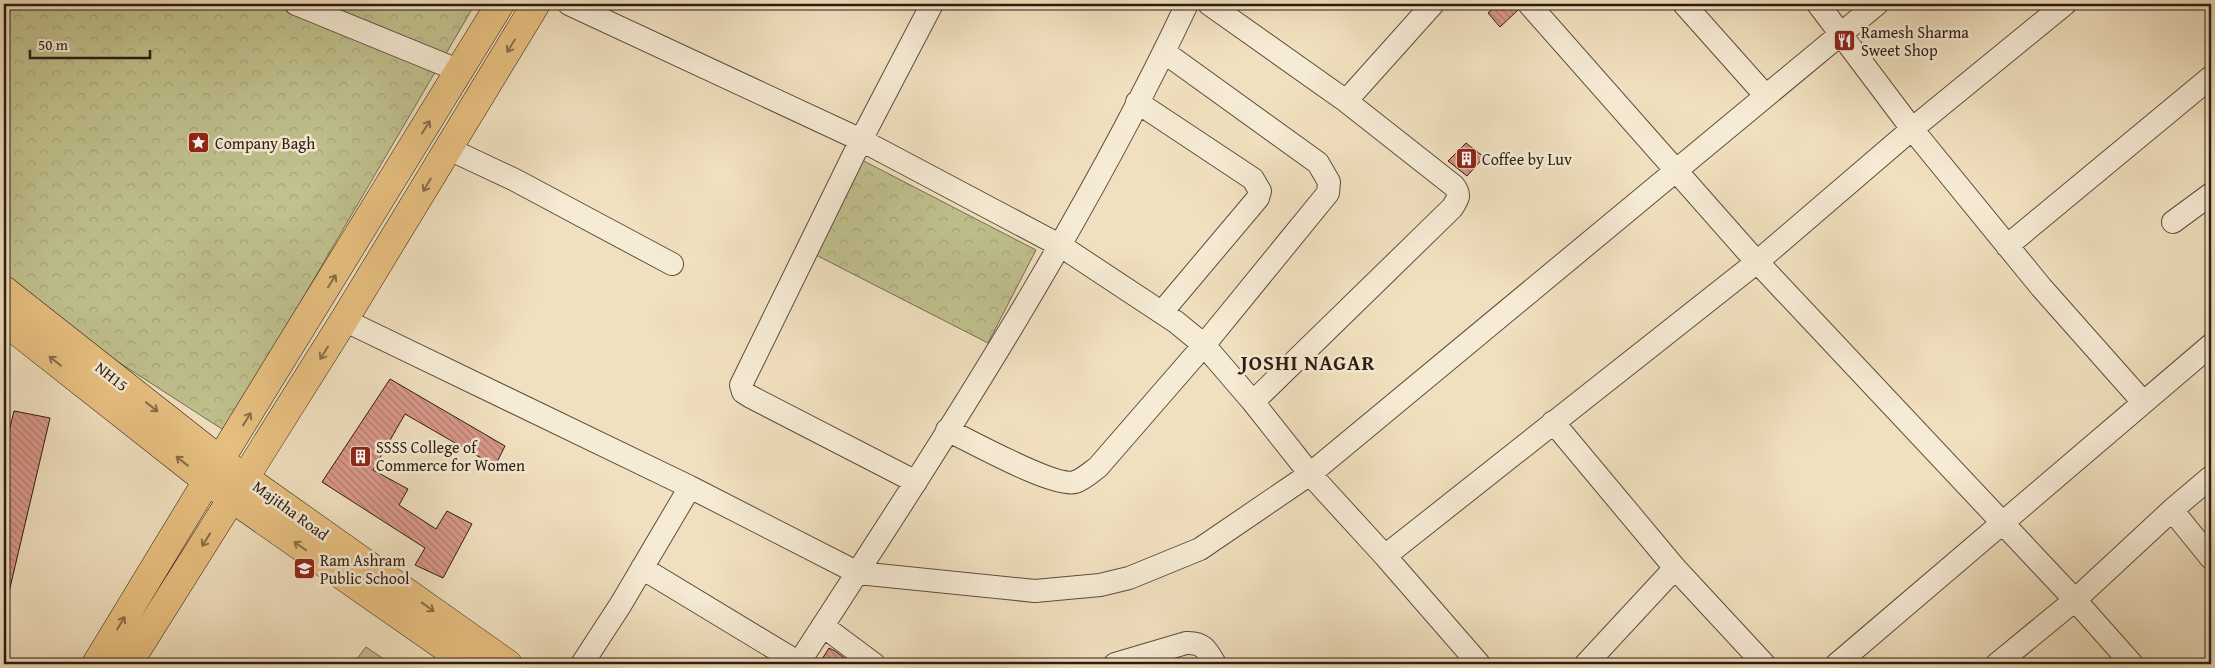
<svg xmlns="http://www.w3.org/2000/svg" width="2215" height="668" viewBox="0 0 2215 668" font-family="'Gentium Book Plus',serif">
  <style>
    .park { fill: url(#park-crowns); stroke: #756e50 }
    .pitch { fill: #c0c18e; stroke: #756e50 }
    .building { fill: url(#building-back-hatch); stroke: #2a1c12 }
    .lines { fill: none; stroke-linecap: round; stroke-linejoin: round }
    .minor-casing { stroke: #5c4d3d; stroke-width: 24 }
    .major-casing { stroke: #2a1c12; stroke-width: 29 }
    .minor { stroke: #f6ebd5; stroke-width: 22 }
    .major { stroke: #e8c080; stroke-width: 28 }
    .oneway { stroke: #896e49 }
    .labels { text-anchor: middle; stroke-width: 5; stroke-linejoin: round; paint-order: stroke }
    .poi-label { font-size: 16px; fill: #2a1c12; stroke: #f6ebd5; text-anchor: start }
    .street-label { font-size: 16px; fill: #2a1c12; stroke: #f6ebd5 }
    .district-label { font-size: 21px; font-weight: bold; letter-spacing: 1px; fill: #2a1c12; stroke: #f6ebd5 }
  </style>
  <defs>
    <pattern id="park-crowns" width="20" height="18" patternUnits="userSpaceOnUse" patternTransform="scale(1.25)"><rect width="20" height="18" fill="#c0c18e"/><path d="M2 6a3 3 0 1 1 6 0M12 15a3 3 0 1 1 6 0" fill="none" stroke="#a5a579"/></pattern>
    <pattern id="building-back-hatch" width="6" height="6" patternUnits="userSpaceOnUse" patternTransform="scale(1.25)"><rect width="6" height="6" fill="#da988b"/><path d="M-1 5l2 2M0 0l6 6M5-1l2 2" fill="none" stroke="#b17b70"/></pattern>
  </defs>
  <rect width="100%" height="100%" fill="#f1e0bf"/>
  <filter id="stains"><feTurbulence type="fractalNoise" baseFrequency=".004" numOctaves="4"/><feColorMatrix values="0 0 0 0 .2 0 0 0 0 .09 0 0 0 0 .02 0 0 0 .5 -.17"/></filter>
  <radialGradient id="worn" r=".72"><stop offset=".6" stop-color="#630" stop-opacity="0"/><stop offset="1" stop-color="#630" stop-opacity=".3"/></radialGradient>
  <path class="park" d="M4,4H475L225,431L36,309L4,282Z
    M860,159L1036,250L988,343L812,253Z"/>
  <path class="pitch" d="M366,647L391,664H353Z"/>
  <path class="building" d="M1498,4H1516L1518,10L1500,27L1488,13Z
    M1466,143L1484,157L1467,176L1448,161Z
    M390,379L505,446L495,466L405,414L373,470L408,489L399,505L436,529L447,511L472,524L443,578L415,565L425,548L322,482Z
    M14,411L50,418L9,592H4V452Z
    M829,648L835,651L852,664H819Z"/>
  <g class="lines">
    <defs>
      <path id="minor" d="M296,4L460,71
        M569,4L861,140L1061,246L1176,322L1204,345L1253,402L1310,474L1385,556L1479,664
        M1209,4L1346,101L1433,4
        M1529,4L1747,251L2075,600L2132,664
        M1684,4L1765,95
        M1818,4L1912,129L2041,287L2143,402
        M1137,102L1253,179L1260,191L1258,198L1162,312
        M449,149L515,180L672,264
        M2173,222L2211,194
        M2007,246L2211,77
        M344,320L690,487L858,573L1035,591L1100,585L1129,578L1200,549L1310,474L1877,4
        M1253,402L1452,208C1458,199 1461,195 1454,186L1346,101
        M1553,422L1675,568L1764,664
        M947,430C971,441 1054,488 1075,482C1084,479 1091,472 1098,467L1204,345L1328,193L1329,182L1318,163L1164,52
        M916,482L751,397L743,392L741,385L861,140L932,4
        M2172,510L2211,558
        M1385,556L1757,262L1912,129L2065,4
        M642,568L799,663
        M823,626L874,664
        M582,664L621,604L690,487
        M798,664C937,450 1078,235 1187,4
        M1115,664L1186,643C1203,642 1207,650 1215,664
        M1586,664L1675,568
        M1837,664L2211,345
        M1997,664L2075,600L2172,510L2211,477"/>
      <path id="major" d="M4,290L221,461L508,664
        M4,321L207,481L96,664
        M128,664L344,320L536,4
        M469,664L207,481L500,4"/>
    </defs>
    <use href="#minor" class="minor-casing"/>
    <use href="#major" class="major-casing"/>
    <use href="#minor" class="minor"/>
    <use href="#major" class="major"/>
  </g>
  <defs><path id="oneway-shaft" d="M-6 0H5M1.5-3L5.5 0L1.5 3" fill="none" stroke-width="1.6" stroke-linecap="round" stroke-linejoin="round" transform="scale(1.25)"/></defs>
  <g class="oneway">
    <use href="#oneway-shaft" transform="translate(511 46) rotate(121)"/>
    <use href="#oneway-shaft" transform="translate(426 127) rotate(-58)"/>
    <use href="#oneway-shaft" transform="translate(427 185) rotate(121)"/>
    <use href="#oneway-shaft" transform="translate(332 281) rotate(-58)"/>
    <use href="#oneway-shaft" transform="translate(324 353) rotate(122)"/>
    <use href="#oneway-shaft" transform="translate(55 361) rotate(-142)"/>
    <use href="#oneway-shaft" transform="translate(152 407) rotate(38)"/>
    <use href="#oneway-shaft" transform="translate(247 419) rotate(-58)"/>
    <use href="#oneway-shaft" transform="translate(182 461) rotate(-142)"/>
    <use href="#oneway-shaft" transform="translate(206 540) rotate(122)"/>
    <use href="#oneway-shaft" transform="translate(300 546) rotate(-145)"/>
    <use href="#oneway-shaft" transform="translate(428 607) rotate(36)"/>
    <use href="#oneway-shaft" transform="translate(121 623) rotate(-59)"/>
  </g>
  <defs>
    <symbol id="restaurant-square" viewBox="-11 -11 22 22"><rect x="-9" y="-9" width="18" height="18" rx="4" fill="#8f2418" stroke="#f6ebd5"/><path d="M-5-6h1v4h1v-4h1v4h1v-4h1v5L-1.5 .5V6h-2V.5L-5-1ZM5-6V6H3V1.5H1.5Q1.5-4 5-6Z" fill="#fff"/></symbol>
    <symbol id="sight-square" viewBox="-11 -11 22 22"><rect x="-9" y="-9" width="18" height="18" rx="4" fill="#8f2418" stroke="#f6ebd5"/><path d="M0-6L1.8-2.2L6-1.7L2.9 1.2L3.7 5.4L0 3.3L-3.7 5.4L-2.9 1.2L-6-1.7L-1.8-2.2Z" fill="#fff"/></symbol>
    <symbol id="building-square" viewBox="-11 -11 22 22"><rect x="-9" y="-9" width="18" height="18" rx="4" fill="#8f2418" stroke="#f6ebd5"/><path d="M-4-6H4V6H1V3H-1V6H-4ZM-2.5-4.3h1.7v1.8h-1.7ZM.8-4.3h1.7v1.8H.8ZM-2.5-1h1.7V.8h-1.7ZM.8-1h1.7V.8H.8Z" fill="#fff"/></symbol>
    <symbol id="school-square" viewBox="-11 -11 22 22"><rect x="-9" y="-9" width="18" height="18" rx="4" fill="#8f2418" stroke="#f6ebd5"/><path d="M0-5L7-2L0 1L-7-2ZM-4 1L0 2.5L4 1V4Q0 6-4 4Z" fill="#fff"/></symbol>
  </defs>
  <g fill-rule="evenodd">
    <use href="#restaurant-square" x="1832" y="28" width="25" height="25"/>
    <use href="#sight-square" x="186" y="130" width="25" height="25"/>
    <use href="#building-square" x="1454" y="146" width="25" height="25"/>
    <use href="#building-square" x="348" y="444" width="25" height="25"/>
    <use href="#school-square" x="292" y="556" width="25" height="25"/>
  </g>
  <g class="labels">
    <g class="poi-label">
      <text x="1861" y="38">Ramesh Sharma<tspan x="1861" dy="18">Sweet Shop</tspan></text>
      <text x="215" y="149">Company Bagh</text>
      <text x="1482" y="165">Coffee by Luv</text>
      <text x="376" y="453">SSSS College of<tspan x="376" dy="18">Commerce for Women</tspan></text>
      <text x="320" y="566">Ram Ashram<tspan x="320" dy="18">Public School</tspan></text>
    </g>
    <g class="street-label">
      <text transform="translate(112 376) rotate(38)" y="6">NH15</text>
      <text transform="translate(291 510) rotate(36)" y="6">Majitha Road</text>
    </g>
    <g class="district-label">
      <text x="1308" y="370">JOSHI NAGAR</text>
    </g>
  </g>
  <rect width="2215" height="668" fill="none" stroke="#f1e0bf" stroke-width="20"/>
  <rect x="5" y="5" width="2205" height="658" fill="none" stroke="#2a1c12" stroke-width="2.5"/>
  <rect x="10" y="10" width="2195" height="648" fill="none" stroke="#2a1c12"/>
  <path d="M30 50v8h120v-8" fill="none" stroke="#2a1c12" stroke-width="2.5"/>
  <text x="38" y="50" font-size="15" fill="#2a1c12" stroke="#f6ebd5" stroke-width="4" paint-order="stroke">50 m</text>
  <rect width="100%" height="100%" filter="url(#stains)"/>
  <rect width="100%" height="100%" fill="url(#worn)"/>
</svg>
